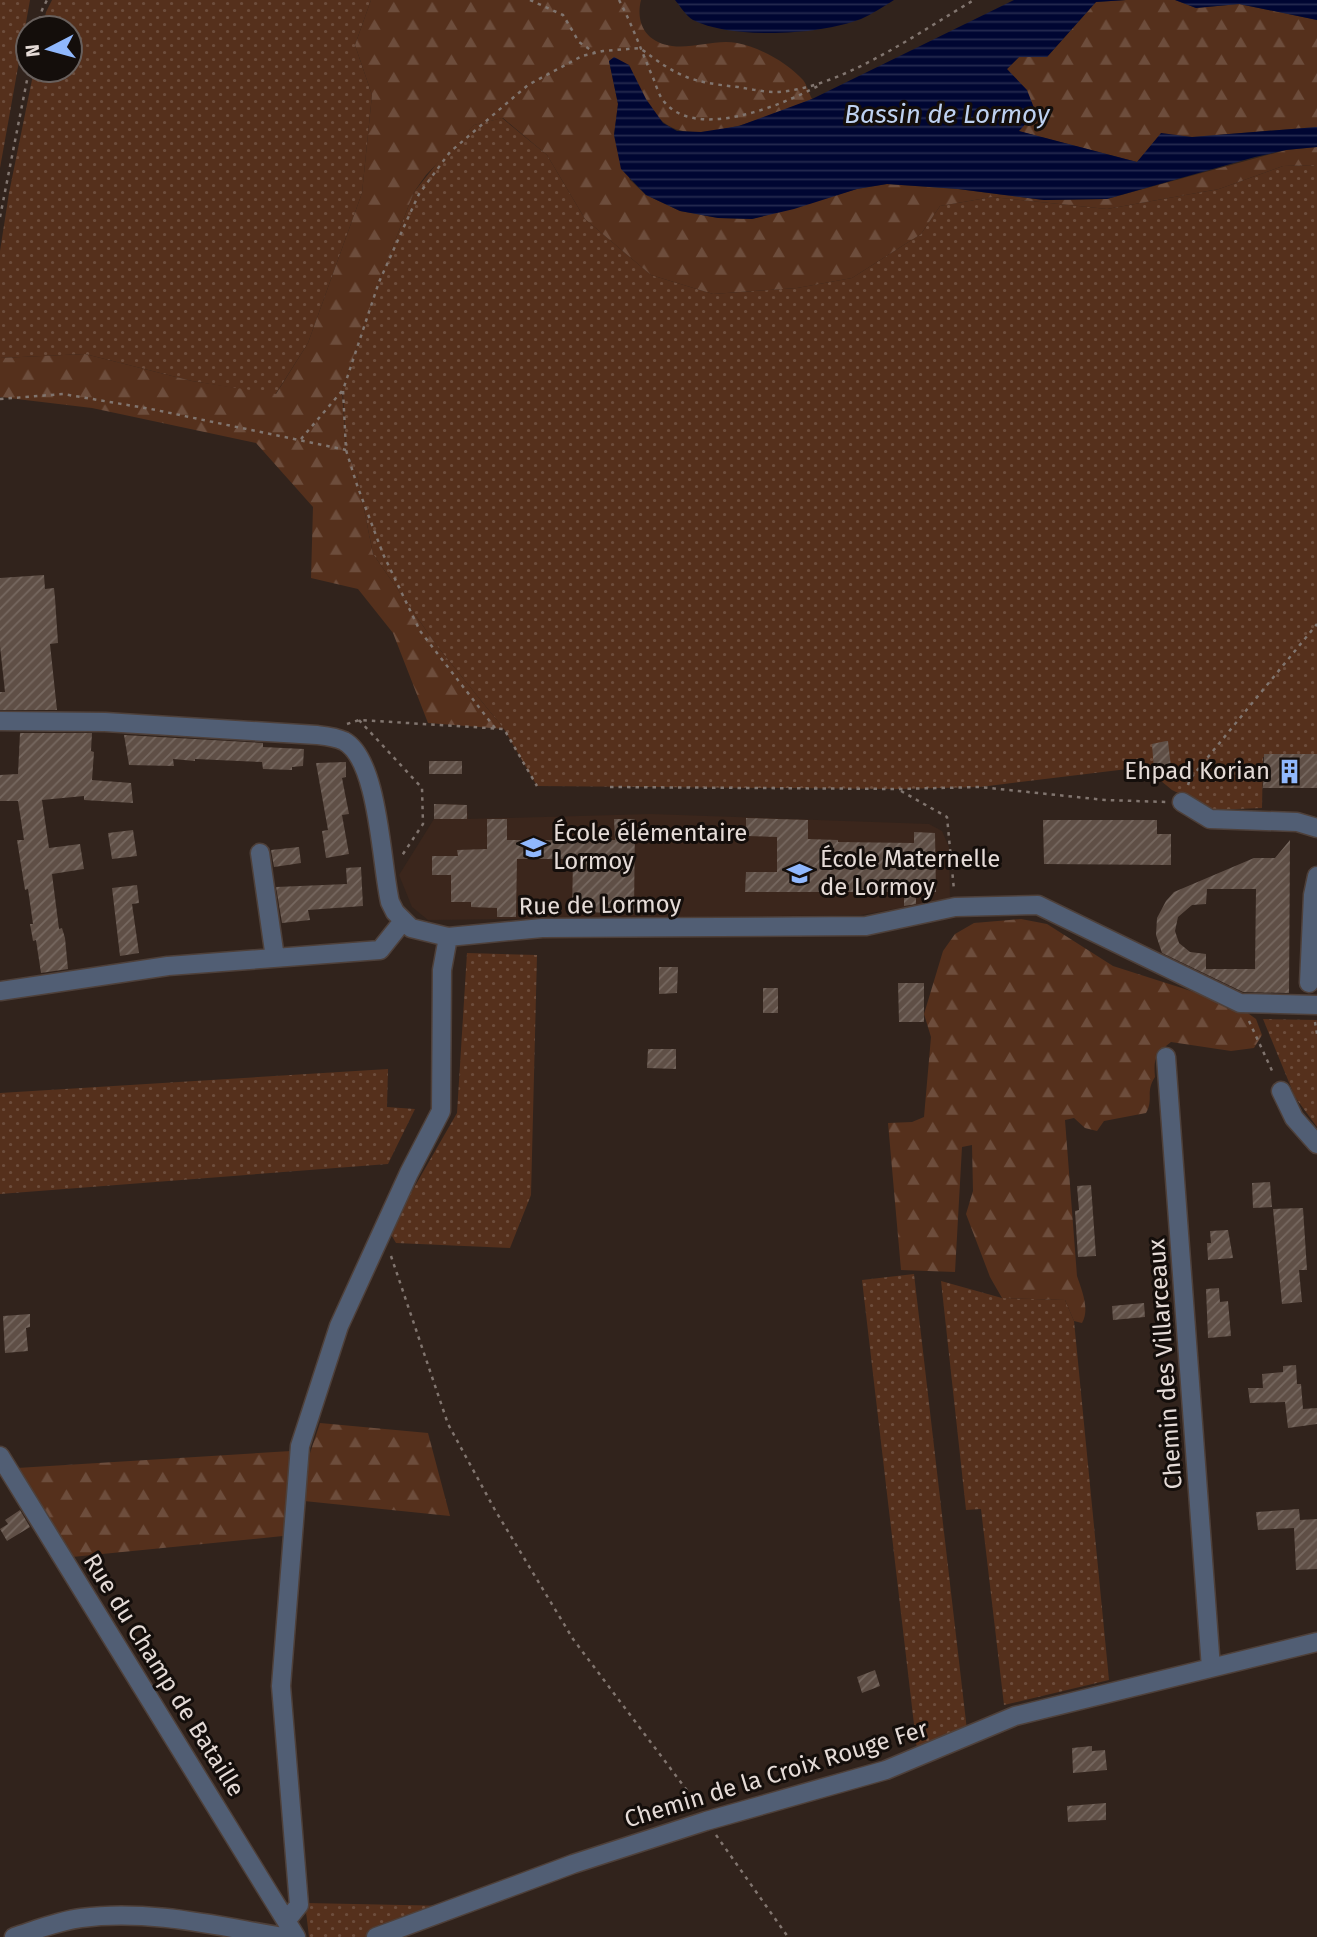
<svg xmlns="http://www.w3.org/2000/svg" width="1317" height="1937" viewBox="0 0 1317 1937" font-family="'Fira Sans',sans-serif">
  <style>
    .built { fill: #3b261c }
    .grass { fill: url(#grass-dots) }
    .forest { fill: url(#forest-firs) }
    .water { fill: url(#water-rules) }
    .building { fill: url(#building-hatch); fill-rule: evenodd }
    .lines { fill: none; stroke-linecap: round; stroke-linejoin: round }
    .minor-casing { stroke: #4e403a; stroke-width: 21 }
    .path { stroke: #81756f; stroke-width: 2.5; stroke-dasharray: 3.5 5; stroke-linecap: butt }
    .minor { stroke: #515e74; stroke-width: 18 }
    .labels { text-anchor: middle; stroke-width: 6; stroke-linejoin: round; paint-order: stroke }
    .poi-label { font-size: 24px; fill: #e5dbd7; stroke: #140e0b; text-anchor: start }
    .street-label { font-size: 24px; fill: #e5dbd7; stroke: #140e0b }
    .water-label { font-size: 26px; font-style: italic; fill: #bed1f0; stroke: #140e0b }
  </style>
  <defs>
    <pattern id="grass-dots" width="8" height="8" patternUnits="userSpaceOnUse" patternTransform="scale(1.75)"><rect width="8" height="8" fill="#55301c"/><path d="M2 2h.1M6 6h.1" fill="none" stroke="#6d4d3c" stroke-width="1.8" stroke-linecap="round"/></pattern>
    <pattern id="forest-firs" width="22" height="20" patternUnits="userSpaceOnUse" patternTransform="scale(1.75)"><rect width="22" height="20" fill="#55301c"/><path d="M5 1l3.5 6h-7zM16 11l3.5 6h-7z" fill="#6d4d3c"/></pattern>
    <pattern id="water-rules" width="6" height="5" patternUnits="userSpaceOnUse" patternTransform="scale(1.75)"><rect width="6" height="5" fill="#000632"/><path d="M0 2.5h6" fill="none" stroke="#252a4f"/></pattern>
    <pattern id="building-hatch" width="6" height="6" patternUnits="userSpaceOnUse" patternTransform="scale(1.75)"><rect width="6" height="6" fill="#5f4f46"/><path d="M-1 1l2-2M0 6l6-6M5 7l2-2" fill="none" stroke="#766860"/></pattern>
  </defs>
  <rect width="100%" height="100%" fill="#31231c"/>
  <path class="built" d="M434,804L467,805L468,819L651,814L929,824L942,831L949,847L950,899L861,915L428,920L412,907L399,875L434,819Z"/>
  <path class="grass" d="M0,0H30L0,168Z
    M52,0H371L355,45L372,95L362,193L308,343L275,395L192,381L85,354L0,358V251L9,193L34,70H70V28H43L46,12Z
    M502,118L547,155L585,219L651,275L713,294L797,288L852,278L921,234L940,206L992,197L1107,209L1219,189L1283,166L1317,165V758L1263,757L1262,808L1212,810L1172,790L1144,767L980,787L898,789L537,786L504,729L437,646L373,554L357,474L346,450L343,392L341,393L379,282L414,192L446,152L474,125Z
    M467,953L537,955L531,1195L510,1248L396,1243L389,1231L457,1113Z
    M1263,1019L1317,1020V1127L1295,1097Z
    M388,1069L387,1107L415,1109L388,1164L0,1194V1093Z
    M914,1274L967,1730L917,1750L862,1280Z
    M941,1281L1002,1298L1065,1300L1074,1321L1109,1680L1004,1705L981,1509L966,1510Z
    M305,1903L453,1906L365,1937H309Z"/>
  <path class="forest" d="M371,0H641C635,24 647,43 672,46C693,49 716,39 737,43C759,47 788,63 803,80C807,85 809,93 812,99C778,113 699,148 666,124C648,111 638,84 629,65L609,61L618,104L614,135L630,180L646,195L680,211L718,218L752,219L857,189L887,184L958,189L1044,200L1107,199L1286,150L1317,147V165L1283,166L1219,189L1107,209L992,197L940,206L921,234L852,278L797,288L713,294L651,275L585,219L547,155L503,118L474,125L426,175L414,192L379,282L342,390L346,450L357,474L373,554L437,646L504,729L428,723L393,633L358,589L311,578L313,507L256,443L92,408L0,397V358L85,354L192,381L276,394L308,343L362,193L372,95L355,45Z
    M1126,0H1175L1196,8L1239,4L1317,20V127L1192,137L1161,134L1137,162L1018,131L1007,69L1019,57H1047L1096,2Z
    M1021,919L1047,924L1113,966L1238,1006L1256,1019L1262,1035L1254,1048L1231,1051L1171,1042C1157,1053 1153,1057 1155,1077C1145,1092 1154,1099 1146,1113L1104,1121L1097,1131L1085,1128L1074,1118L1065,1120L1077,1276C1082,1291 1090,1309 1082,1323L1074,1321L1065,1300L1002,1298L990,1277L966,1214L973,1191L972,1145L962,1147L955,1272L901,1270L888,1123L912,1122L924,1117L931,1037L924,1014L943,951L955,934L974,923Z
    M320,1423L428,1433L450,1516L304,1501L310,1453Z
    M291,1451L283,1536L72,1557L17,1468Z"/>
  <path class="water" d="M675,0H894C883,7 872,14 861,19C820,35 733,40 693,20C686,16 680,6 675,0Z
    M1014,0H1126L1096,2L1047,57H1019L1007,69L1027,90L1036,113L1019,131L1137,162L1161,133L1192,137L1317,127V147L1286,150L1255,157L1107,199L1044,200L958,189L887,184L857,189L794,209L752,219L718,218L680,211L646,195L621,169L614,135L618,104L609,61L614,57L629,65L646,99L663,123L677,131L701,132L739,126L812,99Z
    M1175,0H1317V20L1239,4L1196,8Z"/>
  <path class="building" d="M44,575L45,589L54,588L55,598L58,643L50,644L57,710H0V692H5L0,646V578Z
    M20,733H92L91,751L94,752L92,780L131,783L133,803L84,800V796L42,800L49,848L80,844L84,869L52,874L59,929L62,928L65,938L68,969L41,973L36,940L33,941L30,924H33L28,889L25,890L17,840H24L18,801H0V775L18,774Z
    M124,735L263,743V747L304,749L303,766L292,767V770L263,769L262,762L195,759V761L173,759L174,766L129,765Z
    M1166,741H1168L1171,767L1154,770L1152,744Z
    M1264,754H1317V788H1263Z
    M429,761H462V774H429Z
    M346,762V777L342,778L349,814L342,815L349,854L326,858L322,831L328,830L316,763Z
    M434,804L467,805V819H434Z
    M746,818L808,820V839L838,840V842L914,843V832L935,833L936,892H916V904L904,906V892H745L746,872H777V837L746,836Z
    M487,819H507V840H615L614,819H635L634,913L572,912L573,859H517L516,917H497V908L471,907V902H451V875H432V856H458L457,850L487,849Z
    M1043,820H1157V834H1171V865L1044,864Z
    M133,830L137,856L112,859L108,833Z
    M1290,840L1289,993L1243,992L1162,953L1156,935L1157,918L1166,901L1174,892L1254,858H1275ZM1207,889H1256L1255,969H1206V954L1190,952L1179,943L1175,931L1178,917L1192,905L1206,904Z
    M299,847L301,863L274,867L271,850Z
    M361,867L363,906L308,910L310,920L282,923L276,887L347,884L346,868Z
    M137,885L139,903L132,904L139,953L120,956L112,888Z
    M659,967H678L677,993L659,994Z
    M898,983H924V1022H899Z
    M763,988H778V1013H763Z
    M648,1049H676V1069L647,1068Z
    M1270,1182L1272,1207L1253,1208L1252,1183Z
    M1091,1185L1096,1256L1078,1257L1075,1211L1079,1210L1077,1186Z
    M1303,1208L1307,1270H1299L1302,1302L1282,1304L1273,1209Z
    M1228,1230L1233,1258L1208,1260L1207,1243H1211L1210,1231Z
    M1219,1288L1220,1302L1228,1301L1231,1336L1208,1338L1206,1289Z
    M1144,1303L1145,1317L1113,1320L1112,1306Z
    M30,1314V1327L26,1328L28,1351L5,1353L3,1316Z
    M1296,1365L1297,1384H1301L1303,1409L1317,1408V1424L1288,1428L1285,1402L1250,1403L1248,1388H1263L1262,1374L1283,1372V1366Z
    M1299,1509L1300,1520L1317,1519V1569L1296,1570L1294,1528L1258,1530L1256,1512Z
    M20,1510L30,1527L7,1541L0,1529L8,1524L5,1520Z
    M875,1670L880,1686L862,1693L857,1677Z
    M1092,1746V1751L1105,1750L1107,1770L1073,1773L1072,1748Z
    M1106,1803V1820L1068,1822L1067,1806Z"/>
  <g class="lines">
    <defs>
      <path id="minor" d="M0,721L105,722L317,735C326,736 336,737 344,741C379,760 381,864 390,902L395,912L411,928L448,937L542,928L866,926L955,907L1038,905L1240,1003L1317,1005
        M1182,802L1210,819L1297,822L1317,828
        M260,853L275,958
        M1309,983L1313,895L1317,876
        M0,991L168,966L380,950L403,921
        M1166,1057L1211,1668
        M1281,1091L1294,1118L1317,1144
        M0,1456L296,1937
        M287,1920L299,1905L281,1686L300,1446L339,1326L409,1173L441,1111L442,970L448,937
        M14,1937C36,1930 58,1921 81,1918C149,1909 217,1926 284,1937
        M376,1937L573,1864L706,1821L886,1770L1015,1716L1317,1642"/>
    </defs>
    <use href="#minor" class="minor-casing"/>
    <path class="path" d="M530,0L563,15L579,42L595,53
      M619,0C633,26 642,53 654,80C656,86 659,94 662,99C693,143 782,105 818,86
      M38,28L42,10L47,0
      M0,217L29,70
      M0,399L63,394L151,409L346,450
      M301,439L342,391
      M359,720L422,788L423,824L401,857
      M347,724L359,720L504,729L537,786
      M495,728L420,631L383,554L357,485L346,450L343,390L379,282L407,220L419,194L450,152L528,85L582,56L603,51L640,48C678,77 690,82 738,87C750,89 763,92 775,92C839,90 919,32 974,0
      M1188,785L1190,779L1317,624
      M610,787L898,789L980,787L1105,800L1166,802
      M901,791L947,817L954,890
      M1249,1021L1274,1075
      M1315,1022L1317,1034
      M391,1256L448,1424L495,1510L573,1639L698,1805
      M716,1835L788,1937"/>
    <use href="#minor" class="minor"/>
  </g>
  <defs>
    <symbol id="building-bare" viewBox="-9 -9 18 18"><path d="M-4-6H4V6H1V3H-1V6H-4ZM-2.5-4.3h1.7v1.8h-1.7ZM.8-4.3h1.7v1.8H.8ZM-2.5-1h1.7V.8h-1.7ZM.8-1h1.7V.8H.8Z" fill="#90b8fd" stroke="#140e0b" stroke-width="2.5" paint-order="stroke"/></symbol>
    <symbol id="school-bare" viewBox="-9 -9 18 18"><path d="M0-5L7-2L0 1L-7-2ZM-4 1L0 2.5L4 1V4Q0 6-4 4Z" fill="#90b8fd" stroke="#140e0b" stroke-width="2.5" paint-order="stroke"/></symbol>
  </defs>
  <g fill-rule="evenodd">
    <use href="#building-bare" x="1272" y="754" width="35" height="35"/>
    <use href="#school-bare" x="516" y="830" width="35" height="35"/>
    <use href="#school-bare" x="782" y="856" width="35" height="35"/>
  </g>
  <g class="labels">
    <g class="poi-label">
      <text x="1270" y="779" text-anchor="end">Ehpad Korian</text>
      <text x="553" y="841">École élémentaire<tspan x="553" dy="28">Lormoy</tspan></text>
      <text x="820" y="867">École Maternelle<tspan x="820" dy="28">de Lormoy</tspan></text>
    </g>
    <g class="street-label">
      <text transform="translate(600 905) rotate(-1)" y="8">Rue de Lormoy</text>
      <text transform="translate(1165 1364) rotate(-94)" y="8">Chemin des Villarceaux</text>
      <text transform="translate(164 1675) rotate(58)" y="8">Rue du Champ de Bataille</text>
      <text transform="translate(776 1774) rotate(-17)" y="8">Chemin de la Croix Rouge Fer</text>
    </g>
    <g class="water-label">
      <text x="947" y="123">Bassin de Lormoy</text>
    </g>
  </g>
  <g transform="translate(49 49) rotate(264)"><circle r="33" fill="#140e0b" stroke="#68605d" stroke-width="2"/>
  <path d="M0-5L12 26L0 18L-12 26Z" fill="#90b8fd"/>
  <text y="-10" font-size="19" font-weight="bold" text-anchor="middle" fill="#e5dbd7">N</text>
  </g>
</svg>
